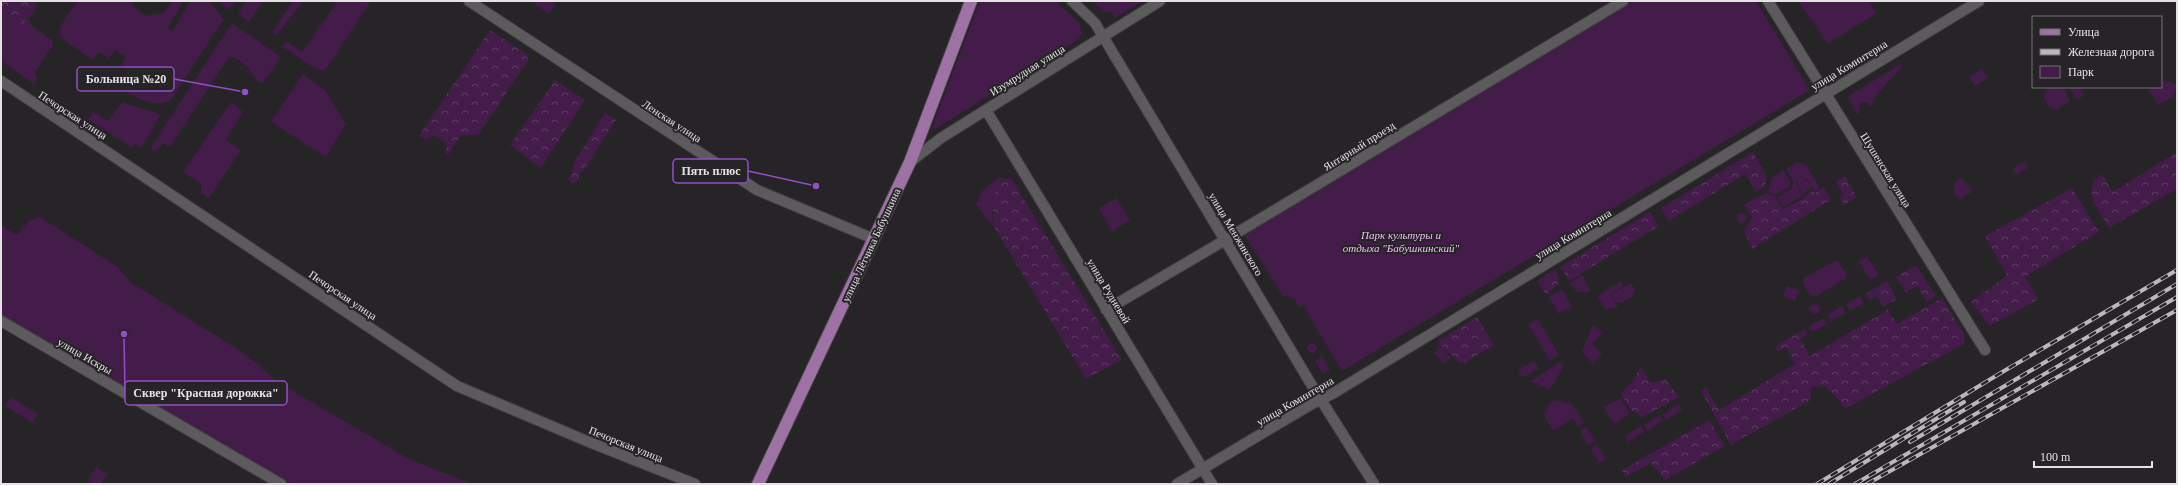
<svg xmlns="http://www.w3.org/2000/svg" width="2178" height="485" viewBox="0 0 2178 485" font-family="'Times New Roman',serif">
  <style>
    .green { fill: #431c4a }
    .forest { fill: url(#forest-crowns) }
    .lines { fill: none; stroke-linecap: round; stroke-linejoin: round }
    .minor-casing { stroke: #424042; stroke-width: 12 }
    .major-casing { stroke: #424042; stroke-width: 14 }
    .minor { stroke: #5c5a5c; stroke-width: 10 }
    .major { stroke: #9e72a5; stroke-width: 12 }
    .rail-casing { stroke: #bab8ba; stroke-width: 4 }
    .rail { stroke: #262426; stroke-width: 2.5; stroke-dasharray: 8; stroke-linecap: butt }
    .labels { text-anchor: middle; stroke-width: 4; stroke-linejoin: round; paint-order: stroke }
    .street-label { font-size: 11px; fill: #e4e2e4; stroke: #262426 }
    .park-label { font-size: 11px; font-style: italic; fill: #f2befb; stroke: #262426 }
    .leader { fill: none; stroke: #9050c6; stroke-width: 1.5 }
    .callout-dot { fill: #9050c6; stroke: #262426; stroke-width: 1.5 }
    .callout { fill: #262426; stroke: #9050c6; stroke-width: 1.5 }
    .callout-label { font-size: 12px; text-anchor: middle; font-weight: bold; fill: #e4e2e4 }
  </style>
  <defs>
    <pattern id="forest-crowns" width="20" height="18" patternUnits="userSpaceOnUse"><rect width="20" height="18" fill="#431c4a"/><path d="M2 6a3 3 0 1 1 6 0M12 15a3 3 0 1 1 6 0" fill="none" stroke="#5e3d64"/></pattern>
  </defs>
  <rect width="100%" height="100%" fill="#262426"/>
  <path class="green" d="M1,1H32L38,5L29,18L31,25L53,41V45L35,72L37,79L34,84L1,61Z
    M78,1H132L133,6L147,16L164,13L172,1H183L168,28L173,31L190,1H209L224,19L170,101C157,108 133,99 123,88C120,85 118,78 116,74L126,57L115,50L109,58L99,52L93,60L61,38C56,26 71,11 78,1Z
    M218,1H236L230,9H227Z
    M246,1H263L249,22L238,14Z
    M293,1H304L276,35L272,32Z
    M332,1H371L326,69L322,71L316,69L283,47L284,44L287,42L302,52L336,4Z
    M531,1H550L555,4L549,14Z
    M980,1H1055L1078,21L1082,33L1079,39L934,130L932,128Z
    M1092,1H1143L1115,18L1112,13L1104,12Z
    M1634,1H1756L1810,90L1342,371L1303,305L1299,307L1294,298L1291,299L1288,295L1284,298L1244,234Z
    M1798,1H1869L1877,13L1828,44Z
    M232,23L281,57L262,84C252,76 244,57 229,57L170,147L163,143L156,151L152,150L151,147Z
    M1901,64L1903,66L1873,99L1872,106H1869V103L1860,102L1859,113L1857,114L1848,98L1850,95Z
    M1982,69L1988,78L1975,86L1969,77Z
    M303,74L325,90L346,124L326,157L271,122Z
    M2166,80L2177,85L2173,97L2158,105L2149,90L2154,87H2161V83Z
    M2051,87L2064,89L2070,100L2069,102L2056,110L2050,108L2044,98L2046,91Z
    M2069,87H2079L2085,95L2077,100Z
    M123,102L161,115L141,148L135,144L132,148L88,119L93,112L108,121Z
    M231,102L243,112L226,140L241,150L209,198L201,193V184L183,172Z
    M1796,162L1806,165L1820,188L1815,192L1807,179L1800,183L1807,180L1811,187L1803,195L1798,186V182H1794L1786,169Z
    M2024,162L2028,168L2016,175L2013,168Z
    M1784,170L1790,182L1789,187L1776,195L1768,192L1772,177Z
    M999,177L1004,179L999,181L992,214L995,229L976,204L983,190Z
    M1962,178L1972,192L1959,200L1954,192L1955,182Z
    M1793,182L1797,183V186L1802,196L1783,207L1777,197L1792,189Z
    M1116,198L1130,220L1112,232L1099,208Z
    M1737 218a5 5 0 1 1 10 0a5 5 0 1 1-10 0Z
    M40,217L118,267L130,282L244,353L279,383L358,429L409,459L472,484H291L1,315V225L17,235L29,221Z
    M1867,256L1879,275L1870,280L1859,261Z
    M1837,260L1846,273V278L1817,296L1810,295L1803,284L1804,278Z
    M1582,275L1591,290L1587,293L1576,291L1570,283Z
    M1621,281L1624,286L1610,295L1617,304V308L1605,309L1597,296Z
    M1631,283L1635,290L1632,297L1621,303L1616,302L1611,295Z
    M1787,286L1799,290L1795,301L1783,296Z
    M1562,289L1572,306L1559,314L1549,297Z
    M1860,296L1864,303L1850,311L1846,304Z
    M1810 309a5 5 0 1 1 10 0a5 5 0 1 1-10 0Z
    M1842,306L1846,313L1831,321L1827,315Z
    M1823,318L1827,324L1813,332L1809,326Z
    M1538,319L1559,355L1550,361L1528,324Z
    M1593,324L1603,333L1592,343L1602,354L1593,364L1582,352Z
    M1307 348a5 5 0 1 1 10 0a5 5 0 1 1-10 0Z
    M1441,346L1451,358L1444,364L1434,353Z
    M1322,356L1330,370L1323,374L1315,361Z
    M1534,361L1539,368L1525,377L1521,376L1518,370Z
    M1560,362L1563,368L1550,390L1531,381Z
    M11,397L38,414L33,423L5,406Z
    M1621,398L1630,414L1614,424L1604,407Z
    M1555,400L1572,404L1584,423L1578,427L1573,419L1553,431L1544,415L1549,404Z
    M1679,404L1682,410L1666,420L1663,414Z
    M1660,415L1663,421L1647,431L1644,425Z
    M1641,426L1644,432L1628,442L1625,436Z
    M1586,427L1595,441L1588,445L1580,431Z
    M1597,445L1606,459L1599,463L1591,449Z
    M96,467L107,474L101,484H94L88,480Z"/>
  <path class="forest" d="M1,1H24L33,3V6L25,12V26L19,25L13,19H1Z
    M490,30L527,54L528,61L478,135H461L448,155L445,152L448,145L433,135L426,140L419,136Z
    M555,80L585,100L541,168L510,145Z
    M605,113L616,120L584,170L579,173V180L572,184L568,179L573,172L574,163Z
    M1753,152L1767,176L1765,187L1756,192L1745,174L1669,221L1661,208Z
    M2177,152V189L2109,228C2100,213 2079,188 2102,174L2113,192Z
    M1845,176L1857,197L1844,205L1840,198L1843,195L1836,182Z
    M1011,178L1122,360L1086,379L995,229C992,211 992,198 999,181Z
    M1824,187L1831,200L1752,249L1744,231L1752,217L1744,205L1766,193L1775,196L1783,209L1802,199L1812,190L1815,193Z
    M2072,188L2099,232L2025,277L2038,299L1990,326L1971,302L2007,275L1985,236Z
    M1650,212L1659,226L1569,281L1560,267Z
    M1916,265L1936,296L1927,302L1917,286L1906,292L1896,277Z
    M1555,270L1559,277L1558,284L1546,295L1537,281Z
    M1887,281L1897,299L1883,307L1877,296L1869,300L1865,294Z
    M1942,298L1965,336L1964,344L1845,409L1834,394L1824,386L1811,387V400L1731,445L1701,391L1706,388L1719,410L1795,364L1786,347L1778,352L1775,346L1805,329L1808,334L1800,339L1810,356L1888,310L1897,324Z
    M1477,317L1494,345L1465,363H1460L1438,343L1441,339Z
    M1642,368L1650,382L1654,383L1665,379L1679,397L1641,418L1637,413L1631,411L1621,393L1633,381L1639,369Z
    M1709,420L1725,446L1665,480L1651,463L1625,477L1622,470Z"/>
  <g class="lines">
    <defs>
      <path id="minor" d="M469,1L757,190L874,239
        M1072,1L1095,23L1311,384L1374,484
        M1768,1L1985,350
        M1,81L457,386L589,442L695,484
        M986,110L1212,484
        M910,162L941,138L1160,1
        M1106,310L1215,246L1623,1
        M1,321L281,484
        M1177,484L1310,405L1332,394L1979,1"/>
      <path id="major" d="M758,484L910,162L971,1"/>
    </defs>
    <use href="#minor" class="minor-casing"/>
    <use href="#major" class="major-casing"/>
    <use href="#minor" class="minor"/>
    <use href="#major" class="major"/>
    <defs>
      <path id="rail" d="M1910,442L2177,284
        M1817,484L2004,371L2177,270
        M1829,484L1964,402
        M1855,484L2177,297
        M1867,484L2177,310"/>
    </defs>
    <use href="#rail" class="rail-casing"/>
    <use href="#rail" class="rail"/>
  </g>
  <g class="labels">
    <g class="street-label">
      <text transform="translate(1849 65) rotate(-31)" y="4">улица Коминтерна</text>
      <text transform="translate(1027 70) rotate(-32)" y="4">Изумрудная улица</text>
      <text transform="translate(73 115) rotate(33)" y="4">Печорская улица</text>
      <text transform="translate(672 121) rotate(33)" y="4">Ленская улица</text>
      <text transform="translate(1359 146) rotate(-32)" y="4">Янтарный проезд</text>
      <text transform="translate(1886 170) rotate(58)" y="4">Шушенская улица</text>
      <text transform="translate(1236 234) rotate(59)" y="4">улица Менжинского</text>
      <text transform="translate(1573 234) rotate(-31)" y="4">улица Коминтерна</text>
      <text transform="translate(871 245) rotate(-65)" y="4">улица Лётчика Бабушкина</text>
      <text transform="translate(1109 291) rotate(59)" y="4">улица Рудневой</text>
      <text transform="translate(343 295) rotate(34)" y="4">Печорская улица</text>
      <text transform="translate(85 356) rotate(30)" y="4">улица Искры</text>
      <text transform="translate(1295 401) rotate(-30)" y="4">улица Коминтерна</text>
      <text transform="translate(626 444) rotate(22)" y="4">Печорская улица</text>
    </g>
    <g class="park-label">
      <text x="1401" y="239">Парк культуры и<tspan x="1401" dy="13">отдыха "Бабушкинский"</tspan></text>
    </g>
  </g>
  <path class="leader" d="M245 92L174 79M816 186L748 171M124 334L125 393"/>
  <g class="callout-dot">
    <circle cx="245" cy="92" r="4"/>
    <circle cx="816" cy="186" r="4"/>
    <circle cx="124" cy="334" r="4"/>
  </g>
  <g class="callout">
    <rect x="77" y="67" width="97" height="24" rx="4"/>
    <rect x="673" y="159" width="75" height="24" rx="4"/>
    <rect x="125" y="381" width="162" height="24" rx="4"/>
  </g>
  <g class="callout-label">
    <text x="126" y="83">Больница №20</text>
    <text x="711" y="175">Пять плюс</text>
    <text x="206" y="397">Сквер "Красная дорожка"</text>
  </g>
  <rect width="2178" height="485" fill="none" stroke="#e4e2e4" stroke-width="4"/>
  <rect x="2032" y="16" width="130" height="72" fill="#262426" stroke="#727072"/>
  <rect x="2040" y="29" width="20" height="6" fill="#9e72a5" stroke="#727072"/>
  <text x="2068" y="36" font-size="12" fill="#e4e2e4">Улица</text>
  <rect x="2040" y="49" width="20" height="6" fill="#bab8ba" stroke="#727072"/>
  <text x="2068" y="56" font-size="12" fill="#e4e2e4">Железная дорога</text>
  <rect x="2040" y="66" width="20" height="12" fill="#431c4a" stroke="#727072"/>
  <text x="2068" y="76" font-size="12" fill="#e4e2e4">Парк</text>
  <path d="M2034 461v6h118v-6" fill="none" stroke="#e4e2e4" stroke-width="2"/>
  <text x="2040" y="461" font-size="12" fill="#e4e2e4" stroke="#262426" stroke-width="3" paint-order="stroke">100 m</text>
</svg>
